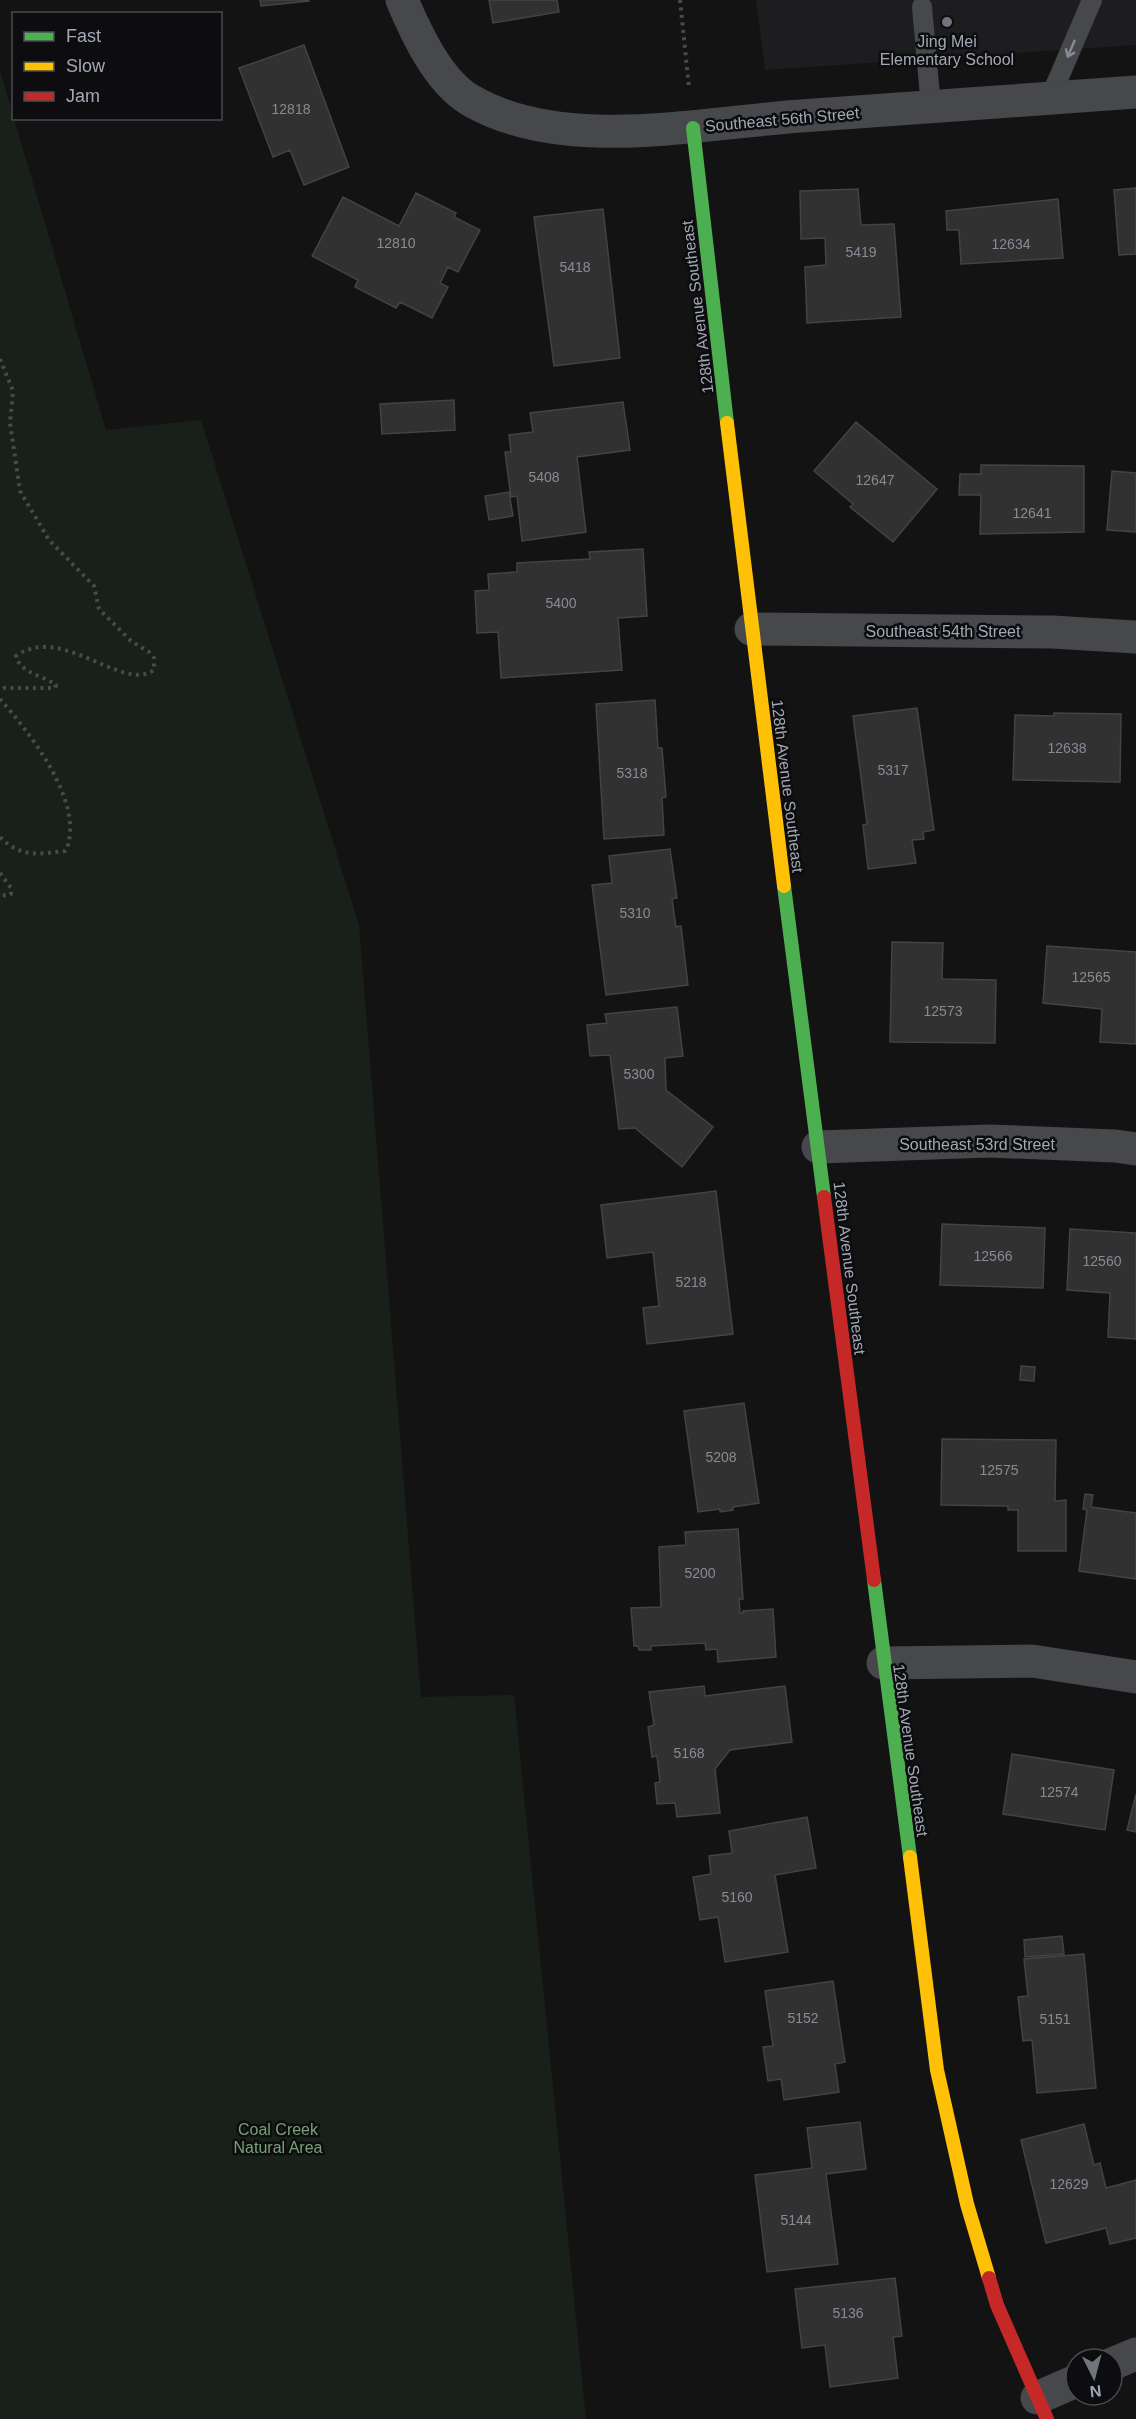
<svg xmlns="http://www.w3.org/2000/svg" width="1136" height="2419" viewBox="0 0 1136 2419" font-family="Helvetica,sans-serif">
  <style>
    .built { fill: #1d1d1f }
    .green { fill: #192019 }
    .building { fill: #313132; stroke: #414347; stroke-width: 1.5 }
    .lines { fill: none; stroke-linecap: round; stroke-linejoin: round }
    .path { stroke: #484a4d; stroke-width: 4; stroke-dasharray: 3 4.5; stroke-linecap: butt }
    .lane { stroke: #46484c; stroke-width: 20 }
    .street { stroke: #46484c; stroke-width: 33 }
    .fast { stroke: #4caf50; stroke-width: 14 }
    .slow { stroke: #ffc107; stroke-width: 14 }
    .jam { stroke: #c62828; stroke-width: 14 }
    .oneway { stroke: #868c96 }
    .poi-dot { fill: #70747c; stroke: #0d0d0f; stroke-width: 2 }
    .labels { text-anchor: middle; stroke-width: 5; stroke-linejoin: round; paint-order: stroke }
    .number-label { font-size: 14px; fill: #868b94 }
    .poi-label { font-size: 16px; fill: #a2a9b5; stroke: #0d0d0f }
    .street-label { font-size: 16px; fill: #a2a9b5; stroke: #0d0d0f }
    .park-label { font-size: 16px; fill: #77a277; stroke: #0d0d0f }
  </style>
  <rect width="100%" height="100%" fill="#131313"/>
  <path class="built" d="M756,0H1136V45L765,70Z"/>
  <path class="green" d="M0,71L106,430L201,420L359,925L421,1697L514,1695L586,2419H0Z"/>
  <path class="building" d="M260,0H309V1L261,6Z
    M489,0H557L559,12L493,23Z
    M304,45L349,167L304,185L290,150L273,157L239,68Z
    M1136,188V254L1119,255L1114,190Z
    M858,189L861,225L894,224L901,317L807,323L805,267L826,265L825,238L801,239L800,191Z
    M416,193L456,213L454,217L480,230L458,272L448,267L440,283L448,287L432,318L400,302L396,308L355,287L358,280L312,256L343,197L399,226Z
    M1058,199L1063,258L961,264L959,230H947L946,211Z
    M603,209L620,358L554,366L534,217Z
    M454,400L455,430L382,434L380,404Z
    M623,402L630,450L577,457L586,532L522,541L517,496L511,497L505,452H511L509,435L533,432L530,413Z
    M856,422L937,489L893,542L850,507L853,504L814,471Z
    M981,465L1084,466V532L980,534L981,495H959L960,474H981Z
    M1112,471L1136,473V532L1107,530Z
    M509,492L513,516L489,520L485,496Z
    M643,549L647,616L618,618L622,670L501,678L498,632L477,633L475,591L489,590L488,574L517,572V563L590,559L589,552Z
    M655,700L658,748H662L666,797L662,798L664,835L604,839L596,704Z
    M917,708L934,830L923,832L924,839L912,840L916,863L868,869L863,825L867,824L853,716Z
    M1054,713L1121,714L1120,782L1013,780L1015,715L1054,716Z
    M670,849L677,898L672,899L676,927L681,926L688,985L606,995L592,885L612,883L609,856Z
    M892,942L943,943L942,979L996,980L995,1043L890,1042Z
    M1047,946L1136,952V1044L1100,1042L1102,1009L1043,1003Z
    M677,1007L683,1056L665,1058L666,1090L713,1127L682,1167L635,1128L619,1129L610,1055L590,1056L587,1025L607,1023L605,1014Z
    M716,1191L733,1334L647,1344L643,1308L659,1306L653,1252L607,1258L601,1205Z
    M942,1224L1045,1228L1043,1288L940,1285Z
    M1070,1229L1136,1233V1339L1108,1337L1110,1293L1067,1290Z
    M1021,1366L1035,1367L1034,1381L1020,1380Z
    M744,1403L759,1503L733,1507V1510L720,1512V1509L698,1512L684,1411Z
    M942,1439L1056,1440L1055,1501L1066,1500V1551H1018V1510H1008V1506L941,1505Z
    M1085,1494L1093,1495L1091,1507L1136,1513V1579L1079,1571L1087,1510L1083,1509Z
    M738,1529L743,1599H739L740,1613H744L743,1611L773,1609L776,1657L718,1662L717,1649L706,1650L705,1643L651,1646V1650H639L638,1646H634L631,1608L661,1607L659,1547L686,1545L685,1532Z
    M704,1686L705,1696L785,1686L792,1742L730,1750L715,1769L720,1813L677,1817L675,1803L657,1804L655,1783L660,1782L657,1756L652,1757L648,1727L654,1725L649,1692Z
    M1012,1754L1114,1770L1105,1830L1003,1814Z
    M1136,1794V1832L1127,1830Z
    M807,1817L816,1868L775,1875L788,1952L725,1962L718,1917L700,1920L693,1877L711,1874L709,1856L732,1853L729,1831Z
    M1062,1936L1064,1954L1025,1957L1024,1940Z
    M1084,1954L1096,2088L1037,2093L1032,2040L1023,2041L1018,1997L1028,1996L1024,1959Z
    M833,1981L845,2062L835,2064L839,2092L784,2100L781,2079L768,2081L763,2047L773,2046L765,1991Z
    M860,2122L866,2169L826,2174L838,2264L767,2272L755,2175L812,2168L807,2128Z
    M1084,2124L1094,2165L1100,2163L1106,2188L1136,2180V2238L1110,2244L1106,2228L1046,2243L1021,2140Z
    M895,2278L902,2336L893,2337L898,2378L830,2387L825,2345L802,2348L795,2289Z"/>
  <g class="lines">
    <path class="path" d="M680,0L689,88
      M0,359L13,391L10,423L20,491L49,540L94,586L99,609L131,641L149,652L154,658V670C122,693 62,623 16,656C21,674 43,675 56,685L55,688H4L0,690
      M0,699C28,731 73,788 70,833C69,840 69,846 65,851C38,854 21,858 0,837
      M0,873L11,888V894L0,896"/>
    <path class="lane" d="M922,7L931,107
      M1050,98L1092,0"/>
    <path class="street" d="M402,0C416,33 438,81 470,100C562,154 700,123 801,116C913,108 1024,100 1136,92
      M751,629L1052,632L1136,637
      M818,1147L990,1141L1115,1146L1136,1149
      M883,1663L1032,1661L1136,1677
      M1112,2364L1136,2354
      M1037,2398L1076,2381"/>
    <path class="fast" d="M693,128L727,423
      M784,886L824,1197
      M874,1580L910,1857"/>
    <path class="slow" d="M727,423L784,886
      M910,1857L937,2070L967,2204L989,2278"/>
    <path class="jam" d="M824,1197L874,1580
      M989,2278L997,2305L1047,2419"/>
  </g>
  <defs><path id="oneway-shaft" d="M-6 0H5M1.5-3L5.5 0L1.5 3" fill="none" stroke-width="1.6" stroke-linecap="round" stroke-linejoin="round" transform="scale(1.5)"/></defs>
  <use class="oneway" href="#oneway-shaft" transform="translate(1071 49) rotate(113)"/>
  <circle class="poi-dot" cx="947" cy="22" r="6"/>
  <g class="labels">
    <g class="number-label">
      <text x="291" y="114">12818</text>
      <text x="396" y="248">12810</text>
      <text x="1011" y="249">12634</text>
      <text x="861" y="257">5419</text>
      <text x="575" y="272">5418</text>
      <text x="544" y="482">5408</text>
      <text x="875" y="485">12647</text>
      <text x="1032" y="518">12641</text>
      <text x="561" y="608">5400</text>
      <text x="1067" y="753">12638</text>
      <text x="893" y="775">5317</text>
      <text x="632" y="778">5318</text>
      <text x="635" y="918">5310</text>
      <text x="1091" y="982">12565</text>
      <text x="943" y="1016">12573</text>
      <text x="639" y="1079">5300</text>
      <text x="993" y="1261">12566</text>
      <text x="1102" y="1266">12560</text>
      <text x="691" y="1287">5218</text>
      <text x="721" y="1462">5208</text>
      <text x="999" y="1475">12575</text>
      <text x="700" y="1578">5200</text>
      <text x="689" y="1758">5168</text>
      <text x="1059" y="1797">12574</text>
      <text x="737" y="1902">5160</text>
      <text x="803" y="2023">5152</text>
      <text x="1055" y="2024">5151</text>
      <text x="1069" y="2189">12629</text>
      <text x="796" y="2225">5144</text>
      <text x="848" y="2318">5136</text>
    </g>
    <g class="poi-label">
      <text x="947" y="47">Jing Mei<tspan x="947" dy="18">Elementary School</tspan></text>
    </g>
    <g class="street-label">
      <text transform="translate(782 119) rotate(-5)" y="6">Southeast 56th Street</text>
      <text transform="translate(697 307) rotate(-97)" y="6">128th Avenue Southeast</text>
      <text x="943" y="637">Southeast 54th Street</text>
      <text transform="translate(788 786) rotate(83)" y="6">128th Avenue Southeast</text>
      <text x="977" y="1150">Southeast 53rd Street</text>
      <text transform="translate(850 1268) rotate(83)" y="6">128th Avenue Southeast</text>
      <text transform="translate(911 1750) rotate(82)" y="6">128th Avenue Southeast</text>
    </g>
    <g class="park-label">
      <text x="278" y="2135">Coal Creek<tspan x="278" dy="18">Natural Area</tspan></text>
    </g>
  </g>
  <rect x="12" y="12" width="210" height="108" fill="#0d0d0f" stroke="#494b51" stroke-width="1.5"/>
  <rect x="24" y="32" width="30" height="9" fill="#4caf50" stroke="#494b51" stroke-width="1.5"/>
  <text x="66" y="42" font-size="18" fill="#a2a9b5">Fast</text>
  <rect x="24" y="62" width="30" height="9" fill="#ffc107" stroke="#494b51" stroke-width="1.5"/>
  <text x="66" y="72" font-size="18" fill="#a2a9b5">Slow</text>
  <rect x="24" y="92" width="30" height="9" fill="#c62828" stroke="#494b51" stroke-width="1.5"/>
  <text x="66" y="102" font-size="18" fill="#a2a9b5">Jam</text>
  <g transform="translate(1094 2377) rotate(174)"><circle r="28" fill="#0d0d0f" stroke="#494b51" stroke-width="1.5"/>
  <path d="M0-4.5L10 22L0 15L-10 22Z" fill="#70747c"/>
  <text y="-9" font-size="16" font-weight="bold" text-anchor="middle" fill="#a2a9b5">N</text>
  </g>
</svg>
